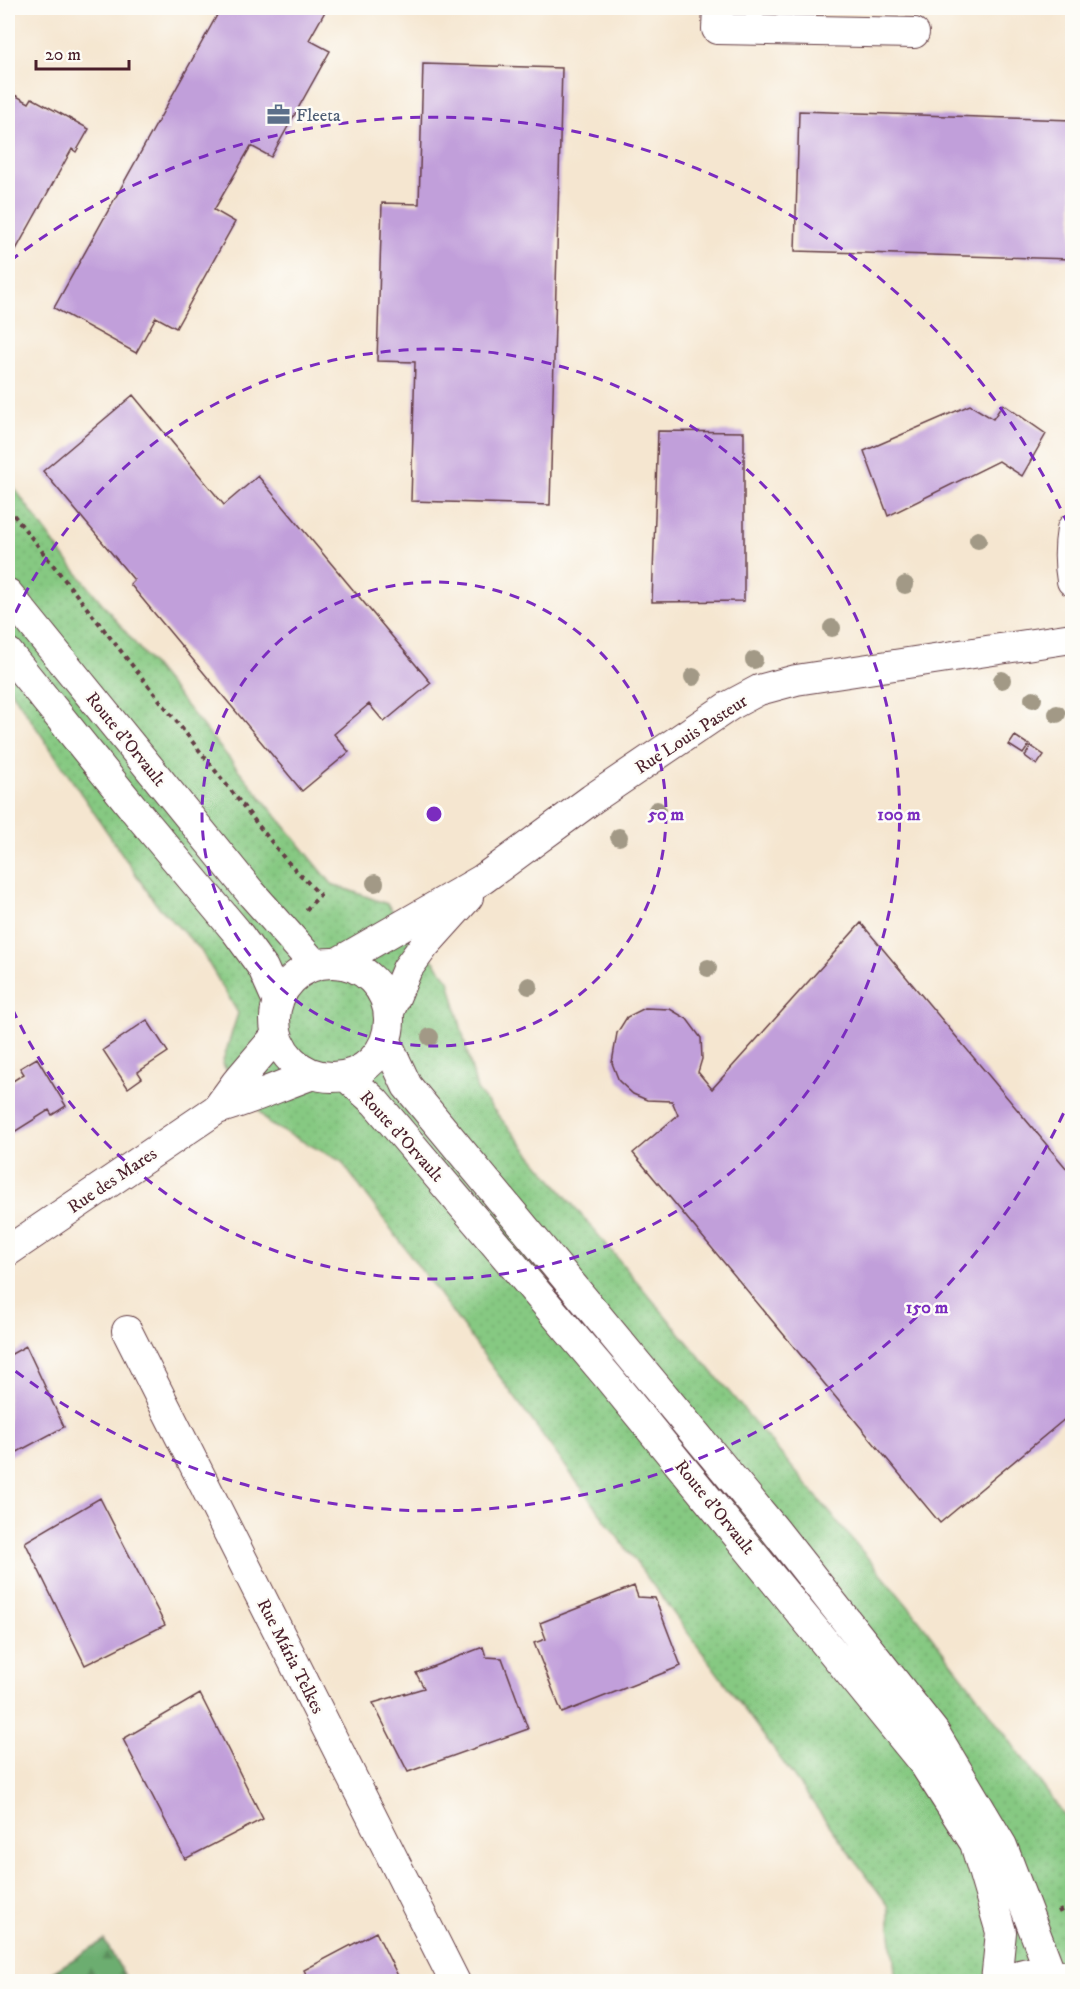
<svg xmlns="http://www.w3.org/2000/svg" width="1080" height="1989" viewBox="0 0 1080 1989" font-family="'IM FELL DW Pica',serif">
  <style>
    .grass { fill: url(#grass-dots); stroke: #687456; stroke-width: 1.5 }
    .forest { fill: url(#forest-firs); stroke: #5b664e; stroke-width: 1.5 }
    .building { fill: #c19fda }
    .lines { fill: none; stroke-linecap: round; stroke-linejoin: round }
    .minor-casing { stroke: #643d44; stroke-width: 32 }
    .path { stroke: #643d44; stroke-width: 4; stroke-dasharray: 4.5 4.5; stroke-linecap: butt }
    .minor { stroke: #fff; stroke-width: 30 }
    .tree { fill: #a29986 }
    .ring { fill: none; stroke: #7b2cbf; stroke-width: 3; stroke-dasharray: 10 8 }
    .labels { text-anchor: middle; stroke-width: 5; stroke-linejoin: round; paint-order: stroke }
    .service-label { font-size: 18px; fill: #4e5e75; stroke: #fdfcf7; text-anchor: start }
    .street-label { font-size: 18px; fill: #4a1f2b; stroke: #fdfcf7 }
    .centre { fill: #7b2cbf; stroke: #fdfcf7; stroke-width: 3 }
    .ring-label { font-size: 18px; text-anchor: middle; font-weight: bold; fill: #7b2cbf; stroke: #fdfcf7; stroke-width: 5; stroke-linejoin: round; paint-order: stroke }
  </style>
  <defs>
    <pattern id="grass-dots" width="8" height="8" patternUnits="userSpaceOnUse" patternTransform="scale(1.5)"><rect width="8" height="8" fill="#86c982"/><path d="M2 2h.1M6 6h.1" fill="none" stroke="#75ac70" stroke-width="1.8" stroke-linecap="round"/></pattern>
    <pattern id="forest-firs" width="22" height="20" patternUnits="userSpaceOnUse" patternTransform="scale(1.5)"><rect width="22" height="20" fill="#6cad70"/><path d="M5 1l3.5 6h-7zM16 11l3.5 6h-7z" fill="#5b8c5c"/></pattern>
  </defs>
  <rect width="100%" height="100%" fill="#fdfcf7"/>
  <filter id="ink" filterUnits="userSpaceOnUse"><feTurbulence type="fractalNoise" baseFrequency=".0167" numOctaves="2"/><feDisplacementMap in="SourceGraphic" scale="12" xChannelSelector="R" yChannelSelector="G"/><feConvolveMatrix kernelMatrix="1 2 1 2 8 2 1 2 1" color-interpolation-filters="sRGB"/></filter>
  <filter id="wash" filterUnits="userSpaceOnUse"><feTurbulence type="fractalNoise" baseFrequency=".008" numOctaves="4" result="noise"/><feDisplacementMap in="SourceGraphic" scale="24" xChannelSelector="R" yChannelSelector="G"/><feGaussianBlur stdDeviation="1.35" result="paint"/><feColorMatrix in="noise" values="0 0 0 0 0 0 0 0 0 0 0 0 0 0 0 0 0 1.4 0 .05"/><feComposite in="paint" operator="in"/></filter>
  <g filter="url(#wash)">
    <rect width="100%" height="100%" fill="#f5e6d0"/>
    <path class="grass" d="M8,479L61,553L332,884L387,904L449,980L477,1090L912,1611L973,1690L1072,1826V1981H896L888,1905L341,1161L269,1124L222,1064L238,1013L200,949L156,904L8,686Z"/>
    <path class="forest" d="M104,1940L128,1981H54L53,1972Z"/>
    <g id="blocks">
      <path class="building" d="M221,8H327L309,40L330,51L271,157L251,146L214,210L235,222L176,328L156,317L136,353L54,308Z
        M423,64L562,68L550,505L411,501L415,362L377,361L382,203L419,204Z
        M11,93L29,103L32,98L89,129L76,152L72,149L8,264V99Z
        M799,111L1072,120V259L795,251Z
        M133,395L224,505L258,476L431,683L384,722L369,704L334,734L349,752L302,791L130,584L134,580L43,471Z
        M1003,404L1046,434L1022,476L999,461L888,516L864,451L970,405L993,419Z
        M658,431L744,432V601L652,602Z
        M1015,736L1029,745L1023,754L1009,745Z
        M1031,746L1044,755L1037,765L1025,756Z
        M861,923L1072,1175V1413L940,1523L633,1153L678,1115L672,1101L647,1100L633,1094L619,1081L612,1063L617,1033L627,1017L645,1008L670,1009L687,1019L701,1038L702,1059L698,1072L712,1089Z
        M147,1020L168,1052L138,1072L142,1078L128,1088L103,1050Z
        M37,1058L66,1106L52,1115L49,1110L11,1134L8,1128V1084L24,1074L20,1068Z
        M26,1346L64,1427L8,1457V1356Z
        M100,1498L165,1625L85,1665L25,1542Z
        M634,1586L638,1597L655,1598L681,1666L562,1713L534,1643L546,1639L540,1623Z
        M483,1647L486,1657L502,1658L528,1729L408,1772L373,1703L424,1688L416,1673Z
        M200,1694L263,1819L185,1859L123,1739Z
        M376,1932L401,1982H310L304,1970Z"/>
    </g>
  </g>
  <g filter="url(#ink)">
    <use href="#blocks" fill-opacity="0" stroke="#643d44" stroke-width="1.5"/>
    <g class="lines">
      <defs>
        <path id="minor" d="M718,8L717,29L914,33
          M1072,529C1069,547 1069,564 1072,581
          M8,594L251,893L315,965
          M8,653L138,814L236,931L263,968L278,1002
          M337,963L483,879L592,799L729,706L759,690L796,680L1072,638
          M275 1020a57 57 0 1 1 114 0a57 57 0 1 1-114 0Z
          M389,1012L407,969L424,946L468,897
          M386,1041L407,1086L774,1529L934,1732L1002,1846L1050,1972
          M346,1076L375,1102L608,1377L925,1765L975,1843L1001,1932L996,1982
          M217,1109L236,1083L277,1035
          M8,1251L217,1109C250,1100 281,1085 313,1074
          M127,1331L455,1982
          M1003,1982C1028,1968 1046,1971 1072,1978"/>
      </defs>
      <use href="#minor" class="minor-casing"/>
      <path class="path" d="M8,508L285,859L320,895L306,910
        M1058,1912L1072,1905"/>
      <use href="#minor" class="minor"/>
    </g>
    <g class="tree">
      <circle cx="978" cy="540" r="9"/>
      <circle cx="905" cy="585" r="9"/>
      <circle cx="832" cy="628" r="9"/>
      <circle cx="754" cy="660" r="9"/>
      <circle cx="693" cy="677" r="9"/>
      <circle cx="1002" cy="680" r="9"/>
      <circle cx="1033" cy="699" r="9"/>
      <circle cx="1057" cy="714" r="9"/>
      <circle cx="657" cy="810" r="9"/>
      <circle cx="619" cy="837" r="9"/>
      <circle cx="375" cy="883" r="9"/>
      <circle cx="708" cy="968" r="9"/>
      <circle cx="529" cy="986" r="9"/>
      <circle cx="430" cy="1037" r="9"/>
    </g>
  </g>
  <g class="ring">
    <circle cx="434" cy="814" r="232"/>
    <path d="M8 629A465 465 0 1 1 8 999"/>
    <path d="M1071 1097A697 697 0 0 1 10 1367M10 261A697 697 0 0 1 1071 531"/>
  </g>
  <defs>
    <symbol id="office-bare" viewBox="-9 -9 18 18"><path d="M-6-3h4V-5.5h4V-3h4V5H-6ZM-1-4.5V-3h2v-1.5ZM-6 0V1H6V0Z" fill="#5c6f8a" stroke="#fdfcf7" stroke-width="2.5" paint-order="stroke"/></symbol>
  </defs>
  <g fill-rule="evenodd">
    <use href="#office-bare" x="262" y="98" width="33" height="33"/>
  </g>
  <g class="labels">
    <g class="service-label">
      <text x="296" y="121">Fleeta</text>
    </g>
    <g class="street-label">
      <text transform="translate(691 734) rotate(-33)" y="6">Rue Louis Pasteur</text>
      <text transform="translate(126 739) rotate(51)" y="6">Route d'Orvault</text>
      <text transform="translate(402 1136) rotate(48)" y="6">Route d'Orvault</text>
      <text transform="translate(112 1180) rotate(-34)" y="6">Rue des Mares</text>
      <text transform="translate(715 1507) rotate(51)" y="6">Route d'Orvault</text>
      <text transform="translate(291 1656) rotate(63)" y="6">Rue Mária Telkes</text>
    </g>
  </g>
  <circle cx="434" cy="814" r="9" class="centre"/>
  <g class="ring-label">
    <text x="666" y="820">50 m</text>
    <text x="899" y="820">100 m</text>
    <text x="927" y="1313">150 m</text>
  </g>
  <rect width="1080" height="1989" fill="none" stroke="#fdfcf7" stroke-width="30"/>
  <path d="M36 60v9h93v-9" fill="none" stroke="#4a1f2b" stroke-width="3"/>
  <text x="45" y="60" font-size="18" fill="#4a1f2b" stroke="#fdfcf7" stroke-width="4.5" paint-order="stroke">20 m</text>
</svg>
